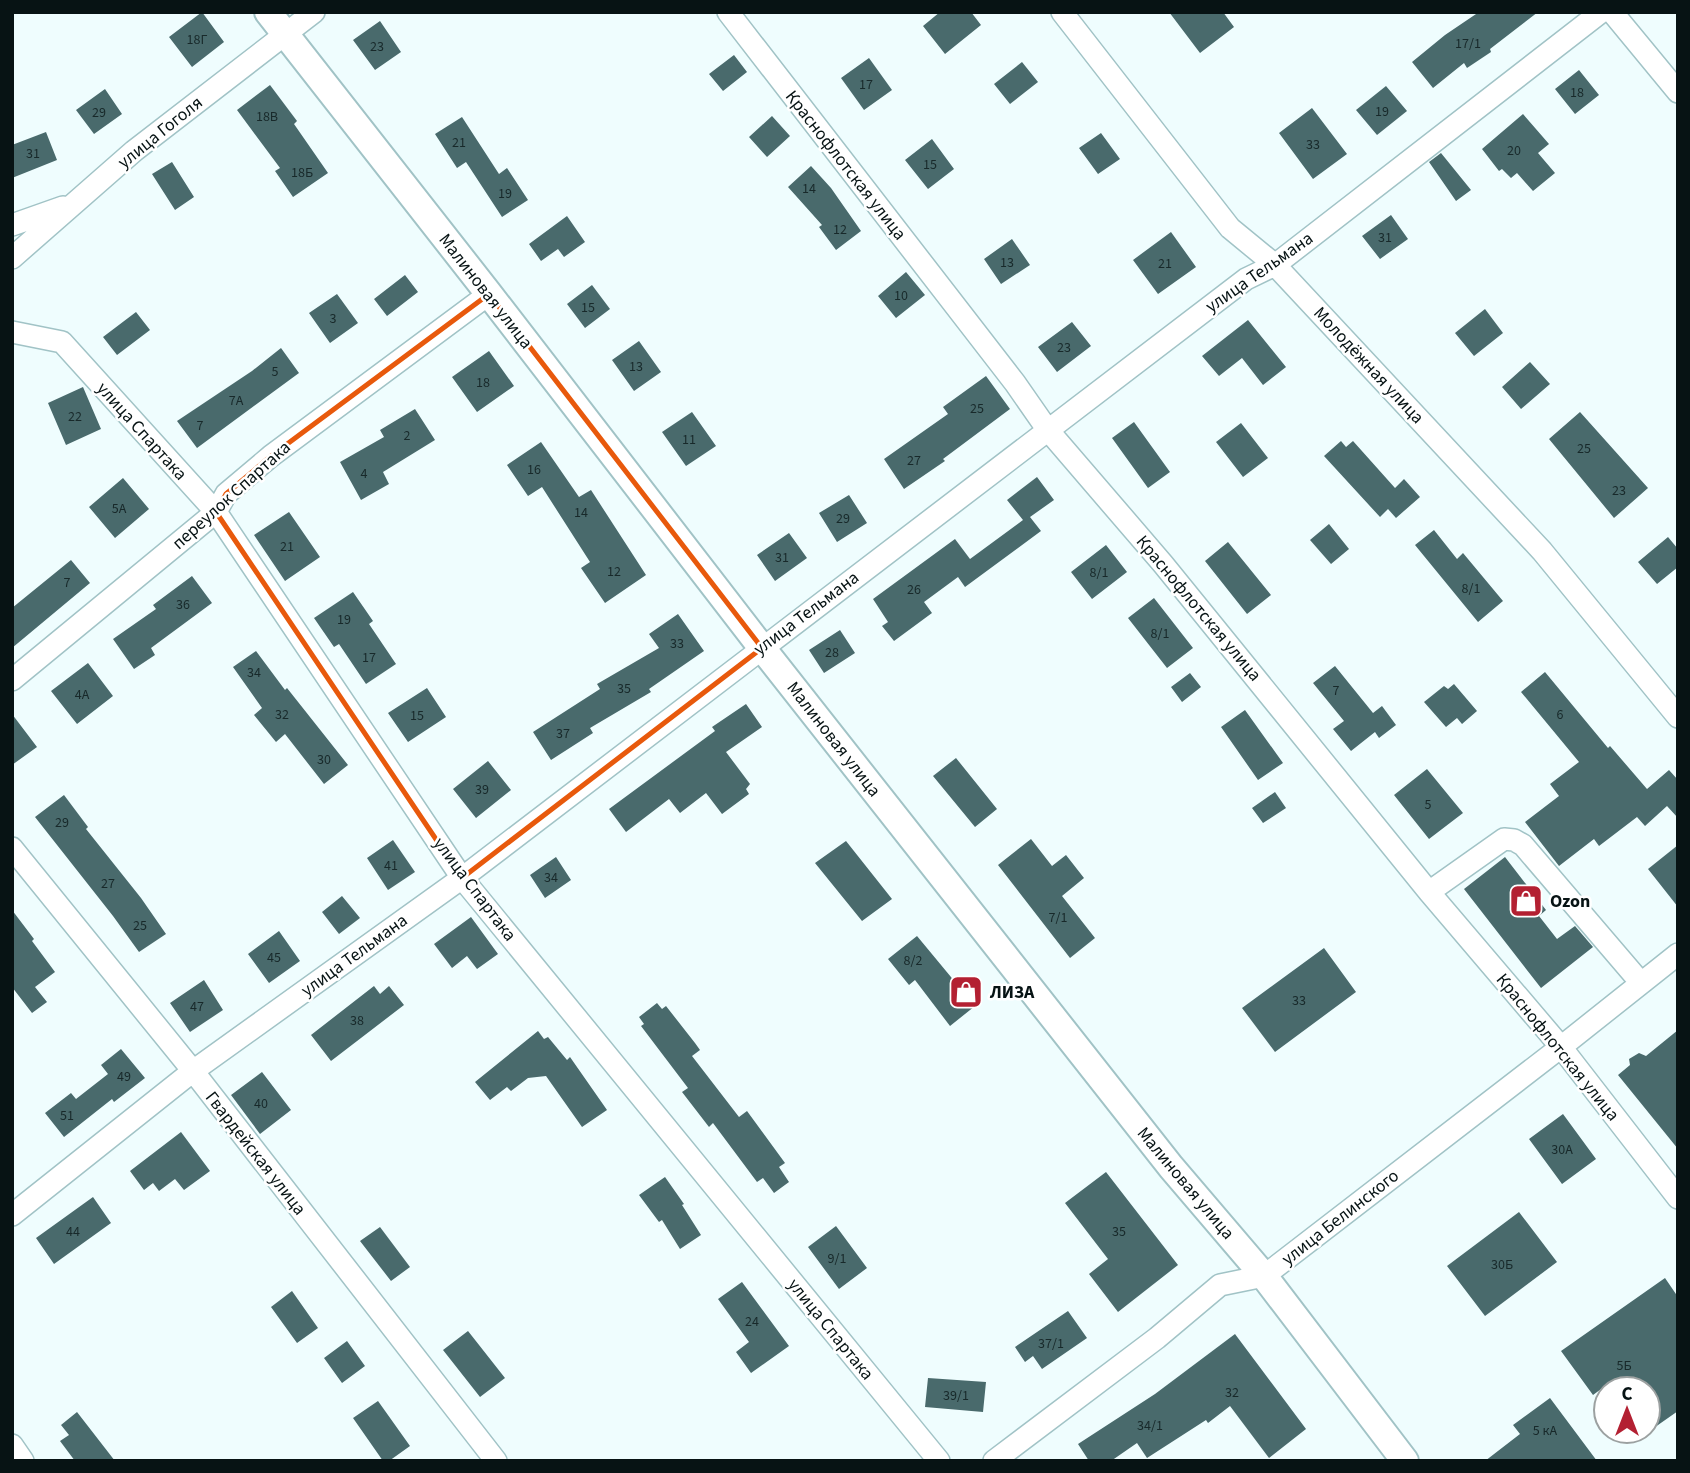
<svg xmlns="http://www.w3.org/2000/svg" width="1690" height="1473" viewBox="0 0 1690 1473" font-family="'Source Sans 3',sans-serif">
  <style>
    .building { fill: #496a6c }
    .lines { fill: none; stroke-linecap: round; stroke-linejoin: round }
    .minor-casing { stroke: #a1c3c6; stroke-width: 24 }
    .tertiary-casing { stroke: #a1c3c6; stroke-width: 30 }
    .minor { stroke: #fff; stroke-width: 21 }
    .tertiary { stroke: #fff; stroke-width: 26 }
    .marked { fill: none; stroke: #e8590c; stroke-width: 5; stroke-linejoin: round }
    .labels { text-anchor: middle; stroke-width: 5; stroke-linejoin: round; paint-order: stroke }
    .number-label { font-size: 14px; fill: #18292a }
    .street-label { font-size: 18px; fill: #071314; stroke: #fff }
    .poi-label { font-size: 18px; font-weight: bold; fill: #071314; stroke: #fff; text-anchor: start }
  </style>
  <rect width="100%" height="100%" fill="#effdfe"/>
  <path class="building" d="M202,12L224,42L192,67L169,37Z
    M940,12H971L981,25L945,54L923,26Z
    M1169,12H1223L1234,27L1200,53Z
    M1479,12H1538L1490,49L1491,52L1467,68L1464,63L1433,88L1412,62L1445,35Z
    M380,21L401,52L375,70L353,40Z
    M734,55L747,72L723,91L709,74Z
    M869,58L892,90L864,110L841,78Z
    M1022,62L1038,82L1010,104L994,84Z
    M1579,70L1599,95L1575,114L1555,89Z
    M270,85L297,121L294,124L328,173L293,197L275,171L280,168L237,110Z
    M1386,86L1407,111L1377,135L1356,110Z
    M105,89L122,114L94,134L76,110Z
    M1312,108L1347,154L1313,179L1279,133Z
    M1523,114L1549,144L1538,153L1555,173L1533,191L1517,173L1511,178L1502,169L1499,171L1482,149Z
    M772,116L790,136L767,157L749,137Z
    M462,117L499,174L507,168L528,200L502,217L466,162L457,168L435,134Z
    M46,132L57,160L12,178V145Z
    M1101,133L1120,159L1098,174L1079,148Z
    M932,139L954,169L928,189L905,160Z
    M1441,153L1471,190L1456,201L1429,162Z
    M172,162L194,197L175,210L152,174Z
    M811,166L831,188L861,231L836,250L819,227L822,225L788,187Z
    M1391,215L1408,239L1380,259L1362,236Z
    M567,216L585,242L564,257L558,249L541,261L529,244Z
    M1171,232L1196,267L1158,294L1133,260Z
    M1012,239L1030,265L1001,284L984,259Z
    M906,272L925,295L896,318L878,296Z
    M405,275L418,292L387,316L374,299Z
    M592,285L610,309L585,328L567,304Z
    M337,294L358,323L330,343L309,313Z
    M1485,309L1503,333L1474,356L1455,333Z
    M136,312L150,330L117,355L103,337Z
    M1248,320L1286,367L1263,385L1242,358L1219,376L1202,356Z
    M1072,322L1091,346L1057,372L1038,347Z
    M639,341L661,372L634,391L612,360Z
    M281,348L299,373L197,448L177,421L252,371Z
    M489,351L514,386L477,412L452,377Z
    M1530,362L1550,384L1521,409L1502,387Z
    M986,376L1010,409L943,459L945,461L904,489L884,459L948,414L943,407Z
    M83,387L101,429L66,445L48,403Z
    M415,409L435,440L383,472L389,484L361,500L340,462L384,437L380,430Z
    M692,412L716,446L686,466L662,432Z
    M1580,412L1648,488L1614,518L1549,439Z
    M1134,422L1170,472L1148,488L1112,438Z
    M1241,423L1268,458L1243,477L1216,442Z
    M1341,441L1346,447L1353,441L1395,488L1404,479L1420,497L1396,518L1388,509L1380,517L1324,456Z
    M541,442L579,497L591,490L646,575L605,603L581,568L590,562L542,487L528,496L507,465Z
    M1037,477L1054,500L1030,517L1041,531L965,587L958,577L924,602L932,613L894,641L882,626L888,622L873,599L955,539L970,559L1023,520L1007,500Z
    M123,478L149,509L115,538L89,507Z
    M849,495L867,523L837,542L819,513Z
    M289,512L320,557L285,581L254,535Z
    M1329,524L1349,549L1331,564L1310,540Z
    M1434,530L1457,559L1463,553L1503,601L1478,622L1415,545Z
    M789,533L807,558L775,581L757,555Z
    M1668,537L1678,549V567L1657,584L1638,562Z
    M1228,542L1271,595L1247,614L1205,561Z
    M1106,545L1127,572L1092,599L1071,572Z
    M71,560L90,583L12,648V608Z
    M192,576L212,603L151,648L155,655L134,669L113,639L156,609L153,605Z
    M353,592L373,621L369,624L396,664L366,684L339,644L334,647L314,618Z
    M1154,598L1193,648L1167,668L1128,618Z
    M678,614L704,651L649,689L651,692L590,728L593,733L551,760L533,732L600,689L597,684L659,648L649,634Z
    M840,630L855,653L824,673L809,650Z
    M256,651L285,690L287,688L348,765L324,784L285,734L276,742L254,715L262,708L233,667Z
    M88,663L113,696L77,724L51,691Z
    M1335,666L1373,713L1382,706L1396,725L1379,738L1375,732L1351,751L1333,729L1344,721L1313,683Z
    M1545,672L1608,748L1610,746L1647,789L1669,770L1678,780V818L1667,806L1645,826L1637,817L1599,846L1594,839L1559,866L1525,822L1559,796L1550,784L1579,762L1521,692Z
    M1190,673L1201,687L1182,702L1171,687Z
    M1454,684L1477,711L1462,724L1457,718L1446,727L1424,702L1444,686L1448,689Z
    M427,688L446,717L408,742L388,713Z
    M746,704L762,727L726,752L750,784L746,789L749,794L722,814L706,793L680,813L669,799L626,832L609,809L715,731L712,727Z
    M1245,710L1283,763L1258,780L1221,727Z
    M12,714L37,747L12,765Z
    M956,758L997,809L975,827L933,776Z
    M488,761L511,790L476,818L453,789Z
    M1427,769L1463,813L1429,839L1394,795Z
    M1275,792L1286,808L1263,823L1252,808Z
    M64,795L88,827L86,829L141,898L166,934L139,952L113,916L35,817Z
    M1031,839L1052,866L1066,855L1084,878L1062,896L1095,938L1070,958L998,865Z
    M393,840L415,872L388,890L367,858Z
    M846,841L892,899L862,921L815,863Z
    M1678,845V907L1648,869Z
    M556,857L571,880L545,898L530,875Z
    M1505,857L1546,910L1539,916L1557,939L1575,926L1593,947L1541,988L1464,889Z
    M342,896L360,918L339,934L322,912Z
    M12,910L34,939L32,941L55,972L35,987L47,1002L32,1013L12,987Z
    M471,917L498,954L477,969L467,956L452,968L434,944Z
    M279,931L300,961L269,983L248,954Z
    M917,936L975,1006L950,1026L915,980L909,985L888,959Z
    M1324,948L1356,992L1275,1052L1242,1008Z
    M204,980L223,1010L190,1032L170,1003Z
    M374,986L380,994L389,986L404,1005L331,1061L311,1035Z
    M657,1003L662,1009L666,1006L695,1043L700,1050L692,1056L739,1117L747,1111L785,1163L779,1167L789,1182L774,1193L763,1178L757,1182L713,1123L709,1127L682,1092L688,1088L641,1026L644,1024L639,1017Z
    M1678,1030V1149L1618,1075L1630,1065L1629,1059L1639,1053L1646,1056Z
    M538,1031L544,1039L548,1037L567,1060L570,1057L607,1110L582,1127L546,1076L528,1078L511,1091L507,1087L490,1100L475,1082Z
    M121,1049L145,1078L114,1102L112,1099L64,1137L45,1113L71,1093L76,1099L108,1074L101,1065Z
    M262,1072L291,1110L260,1134L231,1095Z
    M1563,1114L1596,1159L1562,1184L1529,1139Z
    M181,1132L210,1171L184,1190L175,1179L159,1191L153,1183L144,1190L130,1171Z
    M1106,1172L1178,1265L1118,1312L1089,1274L1108,1259L1065,1203Z
    M665,1177L684,1204L682,1205L701,1235L680,1249L662,1220L659,1222L639,1195Z
    M93,1197L111,1223L54,1264L36,1238Z
    M1519,1212L1557,1262L1485,1316L1447,1266Z
    M836,1226L867,1268L839,1289L808,1247Z
    M380,1227L410,1267L391,1281L360,1241Z
    M1665,1278L1678,1297V1411L1648,1432V1389H1624L1616,1378L1593,1395L1561,1351Z
    M742,1282L789,1346L751,1373L736,1352L749,1342L718,1299Z
    M292,1291L318,1328L297,1343L271,1307Z
    M1068,1311L1087,1338L1042,1369L1033,1356L1025,1362L1015,1347Z
    M468,1331L505,1378L480,1397L443,1350Z
    M1235,1334L1306,1429L1269,1458L1230,1406L1208,1423L1206,1420L1147,1458L1137,1443L1111,1461H1089L1078,1444L1155,1394Z
    M347,1341L365,1366L342,1383L324,1358Z
    M928,1378L986,1382L983,1412L925,1407Z
    M1550,1398L1597,1461H1485L1520,1434L1513,1425Z
    M378,1401L410,1446L389,1461H383L353,1418Z
    M77,1412L115,1461H75L60,1441L69,1435L61,1425Z"/>
  <g class="lines">
    <defs>
      <path id="minor" d="M728,12L1015,383L1047,429L1163,564L1429,892L1561,1047L1678,1198
        M1062,12L1230,228L1275,265L1542,551L1678,717
        M1612,12L1678,92
        M12,225L63,207
        M12,258L134,151L314,12
        M12,332L62,342L216,512L462,878L939,1461
        M12,680L216,512L226,494L271,456L489,294
        M12,848L193,1071L496,1461
        M1429,892L1504,839L1514,840L1523,845L1641,983
        M12,1215L193,1071L462,878L1246,279L1275,265L1601,12
        M12,1445L23,1461
        M994,1461L1157,1338L1220,1285L1264,1276L1561,1047L1678,954"/>
      <path id="tertiary" d="M268,12L489,294L762,648L1171,1167L1264,1276L1405,1461"/>
    </defs>
    <use href="#minor" class="minor-casing"/>
    <use href="#tertiary" class="tertiary-casing"/>
    <use href="#minor" class="minor"/>
    <use href="#tertiary" class="tertiary"/>
  </g>
  <path class="marked" d="M489,294L762,648L462,878L216,512L226,494L271,456Z"/>
  <defs>
    <symbol id="shop-square" viewBox="-11 -11 22 22"><rect x="-9" y="-9" width="18" height="18" rx="4" fill="#b32032" stroke="#fff"/><path d="M-5-2.5h2.3a2.7 3.5 0 0 1 5.4 0H5L5.5 6h-11ZM-1.5-2.5h3a1.5 2.3 0 0 0-3 0Z" fill="#fff"/></symbol>
  </defs>
  <g fill-rule="evenodd">
    <use href="#shop-square" x="1507" y="882" width="38" height="38"/>
    <use href="#shop-square" x="947" y="973" width="38" height="38"/>
  </g>
  <g class="labels">
    <g class="number-label">
      <text x="197" y="44">18Г</text>
      <text x="1468" y="48">17/1</text>
      <text x="377" y="51">23</text>
      <text x="866" y="89">17</text>
      <text x="1577" y="97">18</text>
      <text x="1382" y="116">19</text>
      <text x="99" y="117">29</text>
      <text x="267" y="121">18В</text>
      <text x="459" y="147">21</text>
      <text x="1313" y="149">33</text>
      <text x="1514" y="155">20</text>
      <text x="33" y="158">31</text>
      <text x="930" y="169">15</text>
      <text x="302" y="177">18Б</text>
      <text x="809" y="193">14</text>
      <text x="505" y="198">19</text>
      <text x="840" y="234">12</text>
      <text x="1385" y="242">31</text>
      <text x="1007" y="267">13</text>
      <text x="1165" y="268">21</text>
      <text x="901" y="300">10</text>
      <text x="588" y="312">15</text>
      <text x="333" y="323">3</text>
      <text x="1064" y="352">23</text>
      <text x="636" y="371">13</text>
      <text x="275" y="376">5</text>
      <text x="483" y="387">18</text>
      <text x="236" y="405">7А</text>
      <text x="977" y="413">25</text>
      <text x="75" y="421">22</text>
      <text x="200" y="430">7</text>
      <text x="407" y="440">2</text>
      <text x="689" y="444">11</text>
      <text x="1584" y="453">25</text>
      <text x="914" y="465">27</text>
      <text x="534" y="474">16</text>
      <text x="364" y="478">4</text>
      <text x="1619" y="495">23</text>
      <text x="119" y="513">5А</text>
      <text x="581" y="517">14</text>
      <text x="843" y="523">29</text>
      <text x="287" y="551">21</text>
      <text x="782" y="562">31</text>
      <text x="614" y="576">12</text>
      <text x="1099" y="577">8/1</text>
      <text x="67" y="587">7</text>
      <text x="1471" y="593">8/1</text>
      <text x="914" y="594">26</text>
      <text x="183" y="609">36</text>
      <text x="344" y="624">19</text>
      <text x="1160" y="638">8/1</text>
      <text x="677" y="648">33</text>
      <text x="832" y="657">28</text>
      <text x="369" y="662">17</text>
      <text x="254" y="677">34</text>
      <text x="624" y="693">35</text>
      <text x="1336" y="695">7</text>
      <text x="82" y="699">4А</text>
      <text x="282" y="719">32</text>
      <text x="1560" y="719">6</text>
      <text x="417" y="720">15</text>
      <text x="563" y="738">37</text>
      <text x="324" y="764">30</text>
      <text x="482" y="794">39</text>
      <text x="1428" y="809">5</text>
      <text x="62" y="827">29</text>
      <text x="391" y="870">41</text>
      <text x="551" y="882">34</text>
      <text x="108" y="888">27</text>
      <text x="1058" y="922">7/1</text>
      <text x="140" y="930">25</text>
      <text x="274" y="962">45</text>
      <text x="913" y="965">8/2</text>
      <text x="1299" y="1005">33</text>
      <text x="197" y="1011">47</text>
      <text x="357" y="1025">38</text>
      <text x="124" y="1081">49</text>
      <text x="261" y="1108">40</text>
      <text x="67" y="1120">51</text>
      <text x="1562" y="1154">30А</text>
      <text x="73" y="1236">44</text>
      <text x="1119" y="1236">35</text>
      <text x="837" y="1263">9/1</text>
      <text x="1502" y="1269">30Б</text>
      <text x="752" y="1326">24</text>
      <text x="1051" y="1348">37/1</text>
      <text x="1624" y="1370">5Б</text>
      <text x="1232" y="1397">32</text>
      <text x="956" y="1400">39/1</text>
      <text x="1150" y="1430">34/1</text>
      <text x="1545" y="1435">5 кА</text>
    </g>
    <g class="street-label">
      <text transform="translate(160 132) rotate(-39)" y="6">улица Гоголя</text>
      <text transform="translate(846 165) rotate(52)" y="6">Краснофлотская улица</text>
      <text transform="translate(1259 272) rotate(-35)" y="6">улица Тельмана</text>
      <text transform="translate(486 291) rotate(52)" y="6">Малиновая улица</text>
      <text transform="translate(1369 365) rotate(47)" y="6">Молодёжная улица</text>
      <text transform="translate(142 431) rotate(48)" y="6">улица Спартака</text>
      <text transform="translate(231 495) rotate(-42)" y="6">переулок Спартака</text>
      <text transform="translate(1199 608) rotate(50)" y="6">Краснофлотская улица</text>
      <text transform="translate(806 613) rotate(-37)" y="6">улица Тельмана</text>
      <text transform="translate(834 739) rotate(52)" y="6">Малиновая улица</text>
      <text transform="translate(475 889) rotate(53)" y="6">улица Спартака</text>
      <text transform="translate(354 955) rotate(-36)" y="6">улица Тельмана</text>
      <text transform="translate(1558 1047) rotate(51)" y="6">Краснофлотская улица</text>
      <text transform="translate(256 1153) rotate(52)" y="6">Гвардейская улица</text>
      <text transform="translate(1186 1183) rotate(50)" y="6">Малиновая улица</text>
      <text transform="translate(1340 1217) rotate(-38)" y="6">улица Белинского</text>
      <text transform="translate(831 1329) rotate(51)" y="6">улица Спартака</text>
    </g>
    <g class="poi-label">
      <text x="1550" y="907">Ozon</text>
      <text x="990" y="998">ЛИЗА</text>
    </g>
  </g>
  <rect width="1690" height="1473" fill="none" stroke="#071314" stroke-width="28"/>
  <g transform="translate(1627 1410)"><circle r="33" fill="#ffffff" stroke="#9ca1a1" stroke-width="2"/>
  <path d="M0-5L12 26L0 18L-12 26Z" fill="#b32032"/>
  <text y="-10" font-size="19" font-weight="bold" text-anchor="middle" fill="#071314">С</text>
  </g>
</svg>
